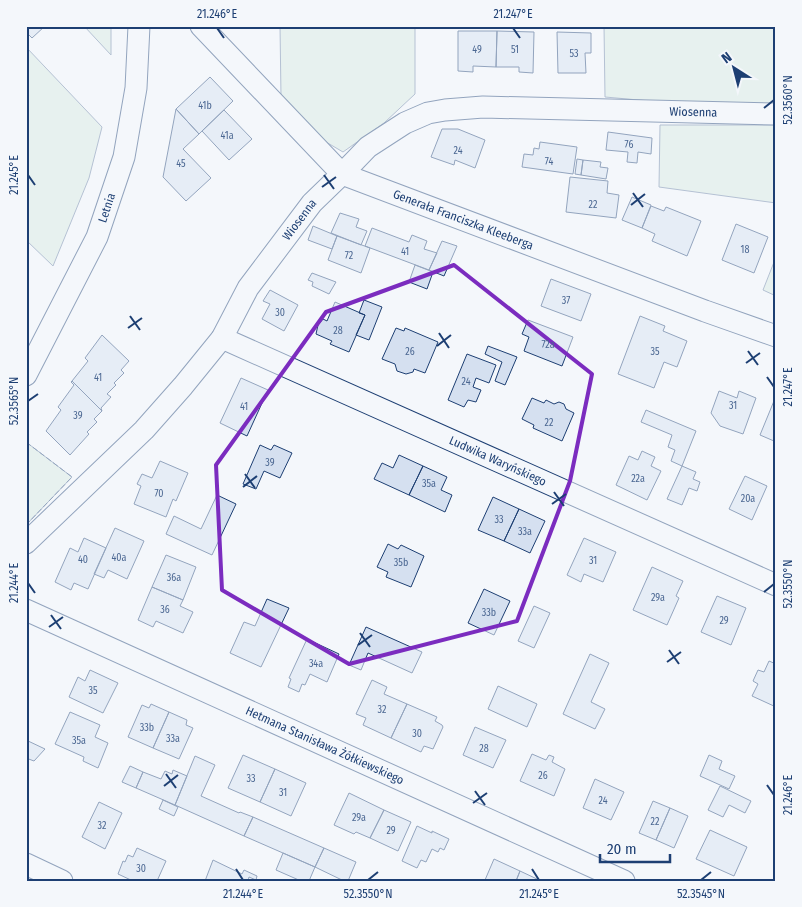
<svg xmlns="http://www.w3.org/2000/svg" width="802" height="907" viewBox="0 0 802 907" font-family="'Fira Sans Condensed',sans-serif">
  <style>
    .green { fill: #d7e8df; stroke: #687fa3 }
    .building { fill: #d5e0f0; stroke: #1d3f73 }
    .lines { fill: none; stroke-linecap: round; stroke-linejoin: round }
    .street-casing { stroke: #1d3f73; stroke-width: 23 }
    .street { stroke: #f4f7fb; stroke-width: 21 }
    .fence { stroke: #1d3f73; stroke-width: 1; stroke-dasharray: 6 2.5; stroke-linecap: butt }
    .marked { fill: none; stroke: #7b2cbf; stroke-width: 4; stroke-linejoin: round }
    .ticks { fill: none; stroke: #1d3f73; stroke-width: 2 }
    .labels { text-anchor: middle; stroke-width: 4; stroke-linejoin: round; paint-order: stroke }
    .number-label { font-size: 10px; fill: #4b6792 }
    .street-label { font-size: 12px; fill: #1d3f73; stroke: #f4f7fb }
    .neatline { fill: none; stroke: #1d3f73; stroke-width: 2 }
    .ticks-label { font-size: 12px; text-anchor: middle; fill: #1d3f73 }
  </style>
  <rect width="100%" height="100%" fill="#f4f7fb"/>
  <path class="green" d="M84,26H111V55Z
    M280,26H415V94L384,123L343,152L326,142L281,97Z
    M604,26H776V107H717L605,97Z
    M26,47L102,127L89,178L53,266L26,240V118L28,117L26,115Z
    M660,125H776V203L659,187Z
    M776,257V296L763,290Z
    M26,442L72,477L26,525Z"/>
  <path class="building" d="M26,26H45L32,38L26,32Z
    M458,31H497L496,67L473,66V72L458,71Z
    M497,31L534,32L533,73L519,72V67H496Z
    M557,32L591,33V53H585L586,73H558Z
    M210,77L233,101L199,134L176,109Z
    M176,109L199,134L183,149L211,178L186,201L163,177Z
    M224,110L252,139L229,160L202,131Z
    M442,129H458L485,140L475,168L455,160L454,165L431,157Z
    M608,132L652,138L651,154L638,152L637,163L627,162L628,152L606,150Z
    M540,142L577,147L573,174L522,167L524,154L533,155L534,148L539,149Z
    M577,159L583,160L581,175L575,174Z
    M583,160L601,162L600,167L608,168L606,179L581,175Z
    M570,177L608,181L607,193L619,195L616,218L566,212Z
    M632,197L651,205L642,228L622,220Z
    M651,206L664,211L666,207L701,221L687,256L652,241L655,234L642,228Z
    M340,213L359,219L356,227L367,231L361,245L331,233Z
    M736,224L768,237L754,273L722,260Z
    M313,226L337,236L332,249L308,240Z
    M372,228L409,242L412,235L427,241L424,249L437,253L429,270L365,246Z
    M337,236L370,248L361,273L328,260Z
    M442,241L457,246L444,276L429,270Z
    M415,265L433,272L427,289L409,282Z
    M312,273L336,282L329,294L312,286L313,282L308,280Z
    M551,279L591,294L581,321L541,306Z
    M270,290L298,305L284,331L262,319L270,304L263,301Z
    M364,300L382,307L369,340L356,335L365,315L359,313Z
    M335,302L365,315L349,352L330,344L332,341L316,334L318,325L323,319L327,321Z
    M640,316L665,326L663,331L687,341L677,367L664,362L654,388L618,374Z
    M528,320L573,337L562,366L524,351L529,337L522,334Z
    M396,328L404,331L405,328L438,342L425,373L414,369L413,372L406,374L397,371L395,364L382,359Z
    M102,335L129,361L121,370L124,373L114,383L116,385L107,394L111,397L101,408L102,411L72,381L88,361L85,358Z
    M488,346L517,357L505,385L495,381L502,362L485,354Z
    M467,354L496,365L489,383L476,378L473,387L481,390L476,402L468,400L464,407L448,400Z
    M241,378L268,390L247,436L220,423Z
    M72,381L102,411L94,419L97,422L87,432L89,434L70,455L46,431L61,410L58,407L74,385L71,382Z
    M719,391L737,398L739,391L756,398L743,434L720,426L711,413Z
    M776,396V437L774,441L760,435Z
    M532,398L544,403L546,400L554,404L559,402L564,404L566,409L574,413L562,441L533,428L534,425L522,419Z
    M646,410L696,431L682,466L671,461L675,450L668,447L672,435L641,422Z
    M260,445L271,450L274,445L292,453L280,478L264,471L256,489L243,484Z
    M642,451L655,457L651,466L661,471L647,500L616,485L629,456L638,460Z
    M399,455L423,466L409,495L374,479L382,463L393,468Z
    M160,461L188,473L176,501L173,499L166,517L134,504L141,486L137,484L142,474L152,478Z
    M423,466L447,477L441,490L452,495L445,512L409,495Z
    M682,466L696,472L693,479L700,482L697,491L689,488L682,505L667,499Z
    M745,476L767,486L752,520L729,509Z
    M217,495L236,504L212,555L166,534L174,516L201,529Z
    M493,497L519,509L504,541L478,530Z
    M519,509L545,521L530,553L504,541Z
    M115,528L144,541L127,579L108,570L104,578L94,574Z
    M84,538L106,548L88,589L74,583L71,590L55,582L70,548L78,552Z
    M584,538L616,552L603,582L584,574L581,582L567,575Z
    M388,544L398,549L401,545L424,556L411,587L386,577L388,572L377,567Z
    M166,555L196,567L183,600L152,587Z
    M652,567L683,581L676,596L679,598L667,625L633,610Z
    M152,587L183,600L180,606L193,612L183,633L156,621L153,627L138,620Z
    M484,589L510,601L494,635L468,623Z
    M717,596L746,608L731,645L701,632Z
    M267,599L289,608L261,667L230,653L244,622L255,626Z
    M534,606L550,613L534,648L518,641Z
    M366,627L422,652L412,673L368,653L361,670L349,665Z
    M307,639L339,654L327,682L310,674L305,685L302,684L299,692L288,687L291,679L289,678Z
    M590,654L609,663L591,702L605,709L595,729L563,714Z
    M769,661L776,664V707L752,696L758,684L753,681L758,670L764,672Z
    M90,670L118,683L103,713L69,697L78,677L85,681Z
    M372,680L387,687L384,694L407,704L391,738L363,725L366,718L356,714Z
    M498,686L537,704L527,727L488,709Z
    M151,704L169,712L153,748L128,737L142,705L149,708Z
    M407,704L437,717L435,721L442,725L443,727L433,749L424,746L421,752L391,738Z
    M70,712L100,725L95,737L108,743L98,768L83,761L84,757L55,744Z
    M169,712L187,720L186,725L193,728L179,759L153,748Z
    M475,727L506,740L493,768L463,755Z
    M26,740L45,749L34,761L26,758Z
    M532,754L546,760L549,755L554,757L552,762L565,769L554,796L520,781Z
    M243,755L275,769L260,802L228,788Z
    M709,755L722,761L719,769L735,776L729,789L700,776Z
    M195,756L215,765L201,796L239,813L240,812L253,817L244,836L175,805Z
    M130,766L143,772L136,788L122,782Z
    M275,769L306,783L291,816L260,802Z
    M173,770L187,776L175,805L136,788L143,772L161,779L165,771L172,774Z
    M595,779L624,792L611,820L583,808Z
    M720,786L751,801L745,813L729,805L723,817L708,810Z
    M349,793L384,810L370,838L356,832L354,834L334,825Z
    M163,800L178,807L174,816L159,809Z
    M653,801L670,808L656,840L639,833Z
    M99,802L122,813L105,849L82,837Z
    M670,808L688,816L674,848L656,840Z
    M384,810L411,822L398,851L370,838Z
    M253,817L324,848L315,867L244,836Z
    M417,826L432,833V831L449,839L444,850L440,848L438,852L432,849L426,862L421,860L417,868L402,861Z
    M710,830L747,847L734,876L696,859Z
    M137,848L166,861L157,881H133L118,874L123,861L125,862L128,855L133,857Z
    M324,848L356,862L348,881H344L315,867Z
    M283,853L315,867L309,881H301L276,870Z
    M494,859L520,871L516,881L485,880Z
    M213,860L242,874L244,870L257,876L256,880L249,877L248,881H205Z
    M520,871L537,879L536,881H516Z"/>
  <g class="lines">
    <defs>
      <g id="street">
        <path id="s1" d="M201,26L342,174L705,311L776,336"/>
        <path id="s2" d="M222,338L776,585"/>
        <path id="s3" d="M26,375L97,237L124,157L136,88L139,26"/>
        <path id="s4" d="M26,543L144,430L183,386L222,338L248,288L312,203L342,174L368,147L405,123L428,113L445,110L483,107L776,114"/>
        <path id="s5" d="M26,610L624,881"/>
        <path d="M26,864L62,881"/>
      </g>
    </defs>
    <use href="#street" class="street-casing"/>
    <use href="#street" class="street"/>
    <path class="fence" d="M26,442L72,477L26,525"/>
  </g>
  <path d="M0 0H802V907H0ZM454,265L592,374L570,481L517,621L349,664L222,590L216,465L326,312Z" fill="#f4f7fb" fill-opacity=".55" fill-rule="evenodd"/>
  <path class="marked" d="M454,265L592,374L570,481L517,621L349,664L222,590L216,465L326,312Z"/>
  <path class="ticks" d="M217,28L224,38M513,28L520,38M764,108L774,100M28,175L35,185M324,175L334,189M322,187L336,177M633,193L643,207M631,205L645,194M130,316L140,330M128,328L142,318M439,333L449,348M437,346L451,335M748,351L758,365M746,363L760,353M767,377L774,387M28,401L38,394M245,474L255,488M243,487L257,476M554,492L564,506M552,504L566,494M28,583L35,593M764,592L774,584M51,615L61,629M49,627L63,617M360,633L370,647M358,645L372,635M669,650L679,664M667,662L681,652M166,774L176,788M767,785L774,795M164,786L178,775M475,791L485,805M473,803L487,793M236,869L243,880M532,869L539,880M368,880L378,872M701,880L711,872"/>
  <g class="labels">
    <g class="number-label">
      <text x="477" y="53">49</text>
      <text x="515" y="53">51</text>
      <text x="574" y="57">53</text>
      <text x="205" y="109">41b</text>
      <text x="227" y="139">41a</text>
      <text x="629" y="148">76</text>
      <text x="458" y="154">24</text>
      <text x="549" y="165">74</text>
      <text x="181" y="167">45</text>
      <text x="593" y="208">22</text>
      <text x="745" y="253">18</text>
      <text x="405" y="255">41</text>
      <text x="349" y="259">72</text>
      <text x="566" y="304">37</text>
      <text x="280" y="316">30</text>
      <text x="338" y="334">28</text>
      <text x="548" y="348">72a</text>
      <text x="410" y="355">26</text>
      <text x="655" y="355">35</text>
      <text x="98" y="381">41</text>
      <text x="466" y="385">24</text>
      <text x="733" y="409">31</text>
      <text x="244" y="410">41</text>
      <text x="78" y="419">39</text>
      <text x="549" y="426">22</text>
      <text x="270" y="466">39</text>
      <text x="638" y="482">22a</text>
      <text x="429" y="487">35a</text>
      <text x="159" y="497">70</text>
      <text x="748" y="502">20a</text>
      <text x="499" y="523">33</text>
      <text x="525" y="535">33a</text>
      <text x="119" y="561">40a</text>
      <text x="83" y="563">40</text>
      <text x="593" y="564">31</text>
      <text x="401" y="566">35b</text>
      <text x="174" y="581">36a</text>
      <text x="658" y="601">29a</text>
      <text x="165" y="613">36</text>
      <text x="489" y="616">33b</text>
      <text x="724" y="624">29</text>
      <text x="316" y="667">34a</text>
      <text x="93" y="694">35</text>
      <text x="382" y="713">32</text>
      <text x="147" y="731">33b</text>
      <text x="417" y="737">30</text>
      <text x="173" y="742">33a</text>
      <text x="79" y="744">35a</text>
      <text x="484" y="752">28</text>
      <text x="543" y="779">26</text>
      <text x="251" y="782">33</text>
      <text x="283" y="796">31</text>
      <text x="603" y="804">24</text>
      <text x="359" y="821">29a</text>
      <text x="655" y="825">22</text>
      <text x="102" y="829">32</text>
      <text x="391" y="834">29</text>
      <text x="141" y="872">30</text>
    </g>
    <g class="street-label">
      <text dy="4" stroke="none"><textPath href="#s4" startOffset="861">Wiosenna</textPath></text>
      <text dy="4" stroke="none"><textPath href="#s3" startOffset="186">Letnia</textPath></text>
      <text dy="4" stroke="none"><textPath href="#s4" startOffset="426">Wiosenna</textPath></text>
      <text dy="4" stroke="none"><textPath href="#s1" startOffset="334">Generała Franciszka Kleeberga</textPath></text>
      <text dy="4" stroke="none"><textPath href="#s2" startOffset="302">Ludwika Waryńskiego</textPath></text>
      <text dy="4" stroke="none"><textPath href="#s5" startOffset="328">Hetmana Stanisława Żółkiewskiego</textPath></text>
    </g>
  </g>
  <rect width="802" height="907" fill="none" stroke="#f4f7fb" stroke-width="55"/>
  <g transform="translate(734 68) rotate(324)" stroke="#f4f7fb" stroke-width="4" paint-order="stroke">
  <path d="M0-4L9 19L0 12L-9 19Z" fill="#1d3f73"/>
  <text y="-8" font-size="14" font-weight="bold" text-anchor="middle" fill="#1d3f73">N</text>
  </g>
  <path d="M600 854v8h70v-8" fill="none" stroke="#1d3f73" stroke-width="2.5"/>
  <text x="607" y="854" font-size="15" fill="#1d3f73" stroke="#f4f7fb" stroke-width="4" paint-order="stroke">20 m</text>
  <rect x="28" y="28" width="746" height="852" class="neatline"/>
  <g class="ticks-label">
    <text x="217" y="18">21.246°E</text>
    <text x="513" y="18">21.247°E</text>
    <text transform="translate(788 100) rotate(-90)" y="4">52.3560°N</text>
    <text transform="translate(14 175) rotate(-90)" y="4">21.245°E</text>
    <text transform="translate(788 387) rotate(-90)" y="4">21.247°E</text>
    <text transform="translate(14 401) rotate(-90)" y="4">52.3565°N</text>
    <text transform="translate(14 583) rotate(-90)" y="4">21.244°E</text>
    <text transform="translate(788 584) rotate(-90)" y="4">52.3550°N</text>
    <text transform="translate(788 795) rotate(-90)" y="4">21.246°E</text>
    <text x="243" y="898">21.244°E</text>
    <text x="368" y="898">52.3550°N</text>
    <text x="539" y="898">21.245°E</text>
    <text x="701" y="898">52.3545°N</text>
  </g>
</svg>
